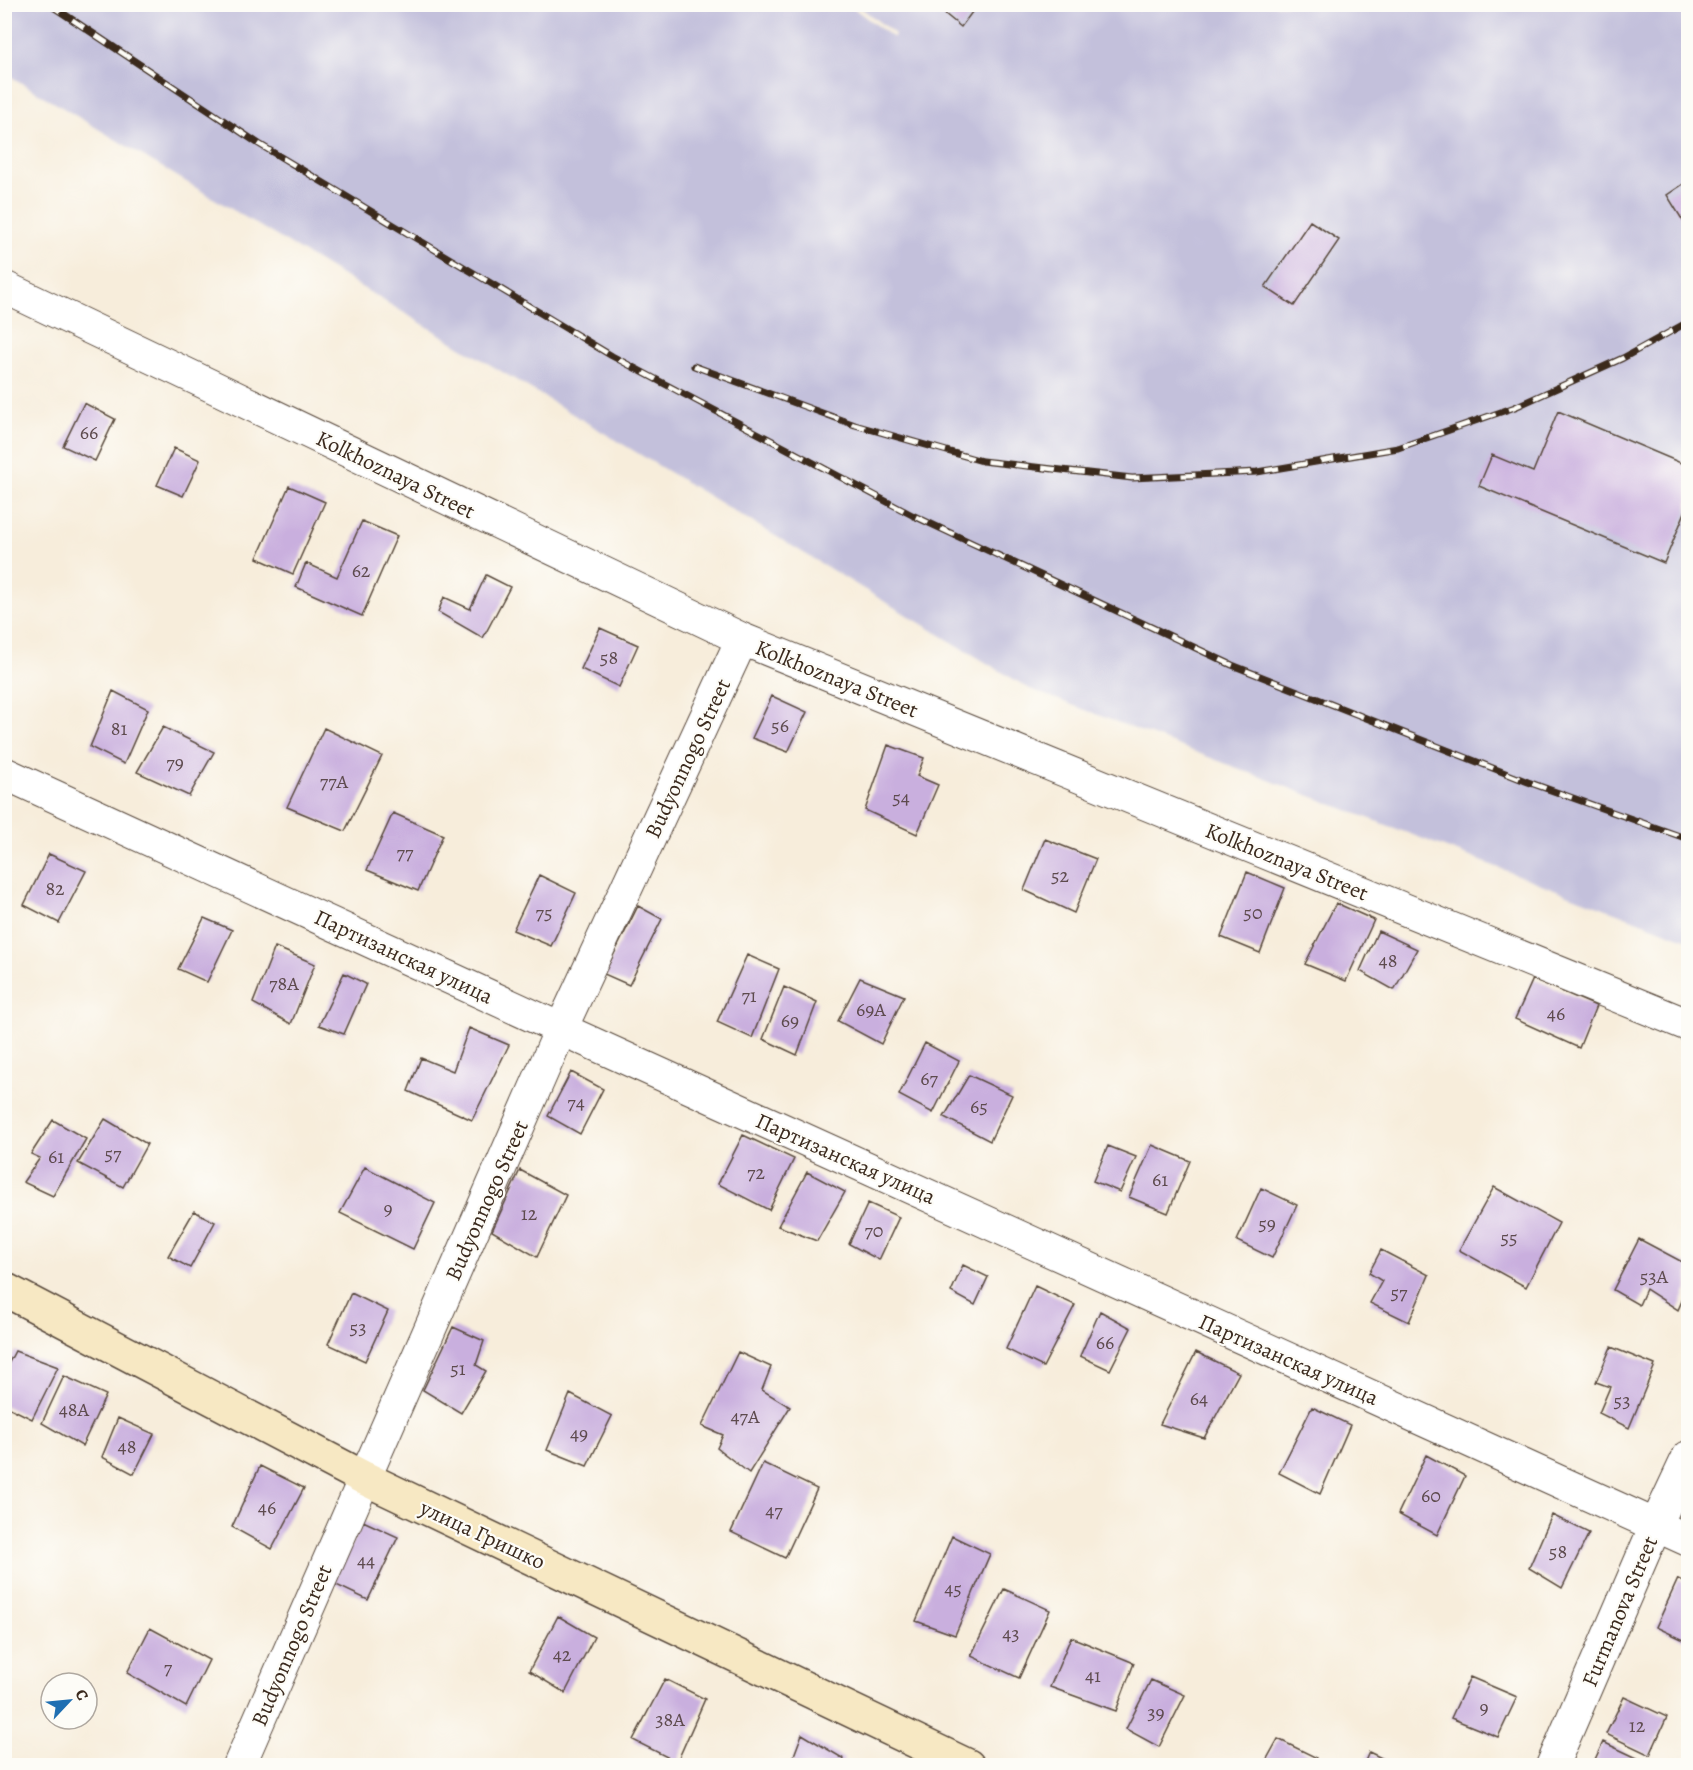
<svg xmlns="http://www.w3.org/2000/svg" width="1693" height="1770" viewBox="0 0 1693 1770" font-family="Alegreya,serif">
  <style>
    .industrial { fill: #c3c0db }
    .building { fill: #c9afde }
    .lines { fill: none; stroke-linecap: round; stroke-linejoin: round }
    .street-casing { stroke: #57473a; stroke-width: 34 }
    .secondary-casing { stroke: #57473a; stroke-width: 36 }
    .street { stroke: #fff; stroke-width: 32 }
    .secondary { stroke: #f7e8c3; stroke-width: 33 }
    .rail-casing { stroke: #3b2a1e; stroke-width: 7 }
    .rail { stroke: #fdfcf7; stroke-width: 4.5; stroke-dasharray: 14; stroke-linecap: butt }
    .labels { text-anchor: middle; stroke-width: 4.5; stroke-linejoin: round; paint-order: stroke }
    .number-label { font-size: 20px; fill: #5e4b4e }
    .street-label { font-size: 22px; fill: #3b2a1e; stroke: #fdfcf7 }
  </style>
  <rect width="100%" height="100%" fill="#fdfcf7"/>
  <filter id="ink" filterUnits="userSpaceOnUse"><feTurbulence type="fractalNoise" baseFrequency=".0167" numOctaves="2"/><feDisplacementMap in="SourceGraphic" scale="12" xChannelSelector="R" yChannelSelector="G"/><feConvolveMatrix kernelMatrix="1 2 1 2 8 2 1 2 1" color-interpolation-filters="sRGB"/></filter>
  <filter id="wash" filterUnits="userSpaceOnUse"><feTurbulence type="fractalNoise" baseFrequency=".008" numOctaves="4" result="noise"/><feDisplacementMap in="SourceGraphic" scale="24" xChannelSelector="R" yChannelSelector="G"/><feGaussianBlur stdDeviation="1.35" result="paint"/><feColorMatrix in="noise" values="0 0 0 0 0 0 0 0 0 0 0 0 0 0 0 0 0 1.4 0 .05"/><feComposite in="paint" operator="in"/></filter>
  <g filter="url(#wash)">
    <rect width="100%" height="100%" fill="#f7eddb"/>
    <path class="industrial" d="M848,4L893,38L895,34L857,5H1688V940L1030,689L5,73L4,5Z"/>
    <g id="blocks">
      <path class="building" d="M933,4H978L961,27Z
        M1688,181V229L1667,195Z
        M1310,221L1339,240L1294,306L1265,287Z
        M84,403L115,419L95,461L63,446Z
        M1558,411L1688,466V505L1664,563L1479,486L1492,455L1533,472Z
        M174,448L200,460L183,496L157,485Z
        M289,486L325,502L293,574L257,558Z
        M362,521L397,536L362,616L296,587L306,563L337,577Z
        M486,575L510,587L483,638L438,612L444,597L470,609Z
        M600,628L638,645L619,687L581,669Z
        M113,691L148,709L124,764L90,747Z
        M772,696L807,712L788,752L752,738Z
        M163,727L214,752L189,796L137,772Z
        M324,728L382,756L345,831L287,807Z
        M888,745L924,758L917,776L938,785L917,834L865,810Z
        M393,813L443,835L418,891L367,870Z
        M1045,839L1096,859L1074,913L1024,890Z
        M49,854L86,871L59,923L24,905Z
        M1247,872L1285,888L1260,953L1221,937Z
        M539,875L576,893L551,946L513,930Z
        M1336,903L1374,920L1346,981L1305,964Z
        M638,906L662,919L629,985L604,974Z
        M204,918L232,930L207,982L178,969Z
        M1378,931L1417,949L1394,990L1360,971Z
        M275,947L315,964L291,1024L253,1003Z
        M747,955L779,969L752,1038L717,1022Z
        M344,973L366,984L344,1034L319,1025Z
        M860,978L904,996L881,1044L838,1021Z
        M1533,979L1596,1006L1579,1048L1515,1019Z
        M784,987L817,1002L797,1055L763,1039Z
        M469,1028L509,1045L472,1120L408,1091L421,1058L453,1071Z
        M925,1043L959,1061L933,1113L899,1095Z
        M571,1072L603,1089L580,1134L548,1116Z
        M969,1075L1012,1095L990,1141L944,1117Z
        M105,1119L147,1144L123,1187L78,1163Z
        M53,1120L86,1139L53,1196L23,1182L40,1158L31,1154Z
        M743,1135L794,1159L769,1210L718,1184Z
        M1152,1145L1190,1161L1168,1213L1129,1197Z
        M1108,1146L1136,1157L1120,1192L1093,1181Z
        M365,1167L435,1203L413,1249L340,1213Z
        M520,1170L566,1195L537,1257L492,1231Z
        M807,1172L845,1192L817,1241L778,1226Z
        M1494,1187L1559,1223L1526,1287L1459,1250Z
        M1261,1188L1297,1205L1272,1258L1237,1241Z
        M868,1203L899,1217L879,1260L849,1244Z
        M194,1211L215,1222L190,1268L168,1256Z
        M1639,1239L1688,1265V1287L1678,1310L1646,1289L1639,1305L1613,1290Z
        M1381,1250L1429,1275L1409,1322L1370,1303L1382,1281L1369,1273Z
        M963,1265L988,1277L975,1305L951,1292Z
        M1035,1286L1075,1305L1043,1367L1006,1349Z
        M351,1293L388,1311L365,1361L328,1344Z
        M1100,1311L1131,1328L1110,1370L1080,1356Z
        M453,1327L484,1341L476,1365L486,1371L461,1413L423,1390Z
        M1611,1347L1655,1365L1629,1428L1599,1413L1610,1387L1596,1382Z
        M15,1351L58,1367L32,1419L4,1405V1372Z
        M738,1352L771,1367L762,1390L790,1407L749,1473L717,1448L723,1435L702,1426Z
        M1196,1352L1239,1373L1204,1438L1160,1424Z
        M64,1376L106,1395L82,1446L42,1423Z
        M570,1394L612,1416L587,1466L547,1450Z
        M1312,1407L1350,1425L1320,1494L1279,1473Z
        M118,1418L154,1434L134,1474L102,1457Z
        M1426,1455L1465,1476L1437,1535L1398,1514Z
        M763,1463L817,1489L785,1558L731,1532Z
        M260,1466L304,1488L272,1549L232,1527Z
        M1552,1515L1589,1533L1562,1588L1529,1568Z
        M363,1521L398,1537L368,1600L332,1583Z
        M952,1536L990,1554L955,1635L916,1621Z
        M1678,1579L1688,1584V1642L1656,1627Z
        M1004,1589L1050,1610L1019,1678L971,1656Z
        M558,1616L594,1637L565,1693L529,1671Z
        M150,1628L209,1660L186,1707L127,1673Z
        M1071,1637L1134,1663L1116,1711L1050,1687Z
        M1470,1677L1517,1697L1498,1737L1451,1718Z
        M665,1679L705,1699L677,1762L633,1740Z
        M1151,1680L1185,1695L1159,1747L1126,1729Z
        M1624,1697L1667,1717L1650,1755L1606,1734Z
        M802,1734L844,1759L841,1766H790Z
        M1278,1739L1317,1758L1313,1766H1263Z
        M1603,1742L1654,1766H1592Z
        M1369,1752L1398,1766H1363Z"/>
    </g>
  </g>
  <g filter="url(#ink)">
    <use href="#blocks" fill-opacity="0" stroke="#57473a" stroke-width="1.5"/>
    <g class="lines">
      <defs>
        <path id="street" d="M4,287L742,639L1688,1025
          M4,773L561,1029L1688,1540
          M239,1766L561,1029L742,639
          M1552,1766L1656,1525L1688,1457"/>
        <path id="secondary" d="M4,1289L364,1478L968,1766"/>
      </defs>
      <use href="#street" class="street-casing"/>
      <use href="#secondary" class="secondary-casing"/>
      <use href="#street" class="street"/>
      <use href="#secondary" class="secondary"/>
      <defs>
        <path id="rail" d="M49,4L259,144L612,356L912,515L1232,665L1528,782L1688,839
          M694,366L855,425L982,461L1132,478L1257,472L1398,448L1515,407L1623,358L1688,322"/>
      </defs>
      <use href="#rail" class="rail-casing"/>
      <use href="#rail" class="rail"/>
    </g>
  </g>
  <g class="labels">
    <g class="number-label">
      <text x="89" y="439">66</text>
      <text x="361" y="577">62</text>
      <text x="609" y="664">58</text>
      <text x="780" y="732">56</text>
      <text x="119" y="735">81</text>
      <text x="175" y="769">79</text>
      <text x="334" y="788">77А</text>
      <text x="901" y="804">54</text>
      <text x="405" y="859">77</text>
      <text x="1060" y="882">52</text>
      <text x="55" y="895">82</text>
      <text x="544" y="919">75</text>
      <text x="1253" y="919">50</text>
      <text x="1388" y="967">48</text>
      <text x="284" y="990">78А</text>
      <text x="749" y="1002">71</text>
      <text x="871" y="1016">69А</text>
      <text x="1556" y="1020">46</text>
      <text x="790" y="1027">69</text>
      <text x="929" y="1085">67</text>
      <text x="576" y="1109">74</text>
      <text x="979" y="1113">65</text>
      <text x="113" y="1160">57</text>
      <text x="56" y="1163">61</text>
      <text x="756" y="1179">72</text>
      <text x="1160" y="1186">61</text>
      <text x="388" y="1215">9</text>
      <text x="529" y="1220">12</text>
      <text x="1267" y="1230">59</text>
      <text x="874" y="1237">70</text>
      <text x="1509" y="1244">55</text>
      <text x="1654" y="1283">53А</text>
      <text x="1399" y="1299">57</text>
      <text x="358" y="1334">53</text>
      <text x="1105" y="1349">66</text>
      <text x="458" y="1375">51</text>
      <text x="1199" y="1405">64</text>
      <text x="1622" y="1407">53</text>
      <text x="74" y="1416">48А</text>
      <text x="745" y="1423">47А</text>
      <text x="579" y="1440">49</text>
      <text x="127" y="1453">48</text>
      <text x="1431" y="1502">60</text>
      <text x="267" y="1514">46</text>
      <text x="774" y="1517">47</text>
      <text x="1558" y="1558">58</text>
      <text x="366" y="1567">44</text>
      <text x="953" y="1595">45</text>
      <text x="1011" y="1640">43</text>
      <text x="562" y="1661">42</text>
      <text x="168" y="1674">7</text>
      <text x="1093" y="1682">41</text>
      <text x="1484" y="1714">9</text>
      <text x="1156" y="1719">39</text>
      <text x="670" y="1726">38А</text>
      <text x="1637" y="1732">12</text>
    </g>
    <g class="street-label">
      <text transform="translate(396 474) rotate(26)" y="8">Kolkhoznaya Street</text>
      <text transform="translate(837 678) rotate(22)" y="8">Kolkhoznaya Street</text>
      <text transform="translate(687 758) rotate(-65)" y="8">Budyonnogo Street</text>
      <text transform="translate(1287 861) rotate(22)" y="8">Kolkhoznaya Street</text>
      <text transform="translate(404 956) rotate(25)" y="8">Партизанская улица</text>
      <text transform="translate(846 1158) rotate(24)" y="8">Партизанская улица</text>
      <text transform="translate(486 1200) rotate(-66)" y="8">Budyonnogo Street</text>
      <text transform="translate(1289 1359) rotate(24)" y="8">Партизанская улица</text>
      <text transform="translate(483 1534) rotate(25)" y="8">улица Гришко</text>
      <text transform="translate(1619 1611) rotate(-67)" y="8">Furmanova Street</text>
      <text transform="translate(291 1645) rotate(-67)" y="8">Budyonnogo Street</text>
    </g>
  </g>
  <rect width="1693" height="1770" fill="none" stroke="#fdfcf7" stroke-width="24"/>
  <g transform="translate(69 1701) rotate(64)"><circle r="28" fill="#fdfcf7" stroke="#afa8a0" stroke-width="1.5"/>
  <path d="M0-4.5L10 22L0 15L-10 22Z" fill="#1f6fb2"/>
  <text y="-9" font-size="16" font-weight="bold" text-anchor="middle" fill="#3b2a1e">С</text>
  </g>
</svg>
